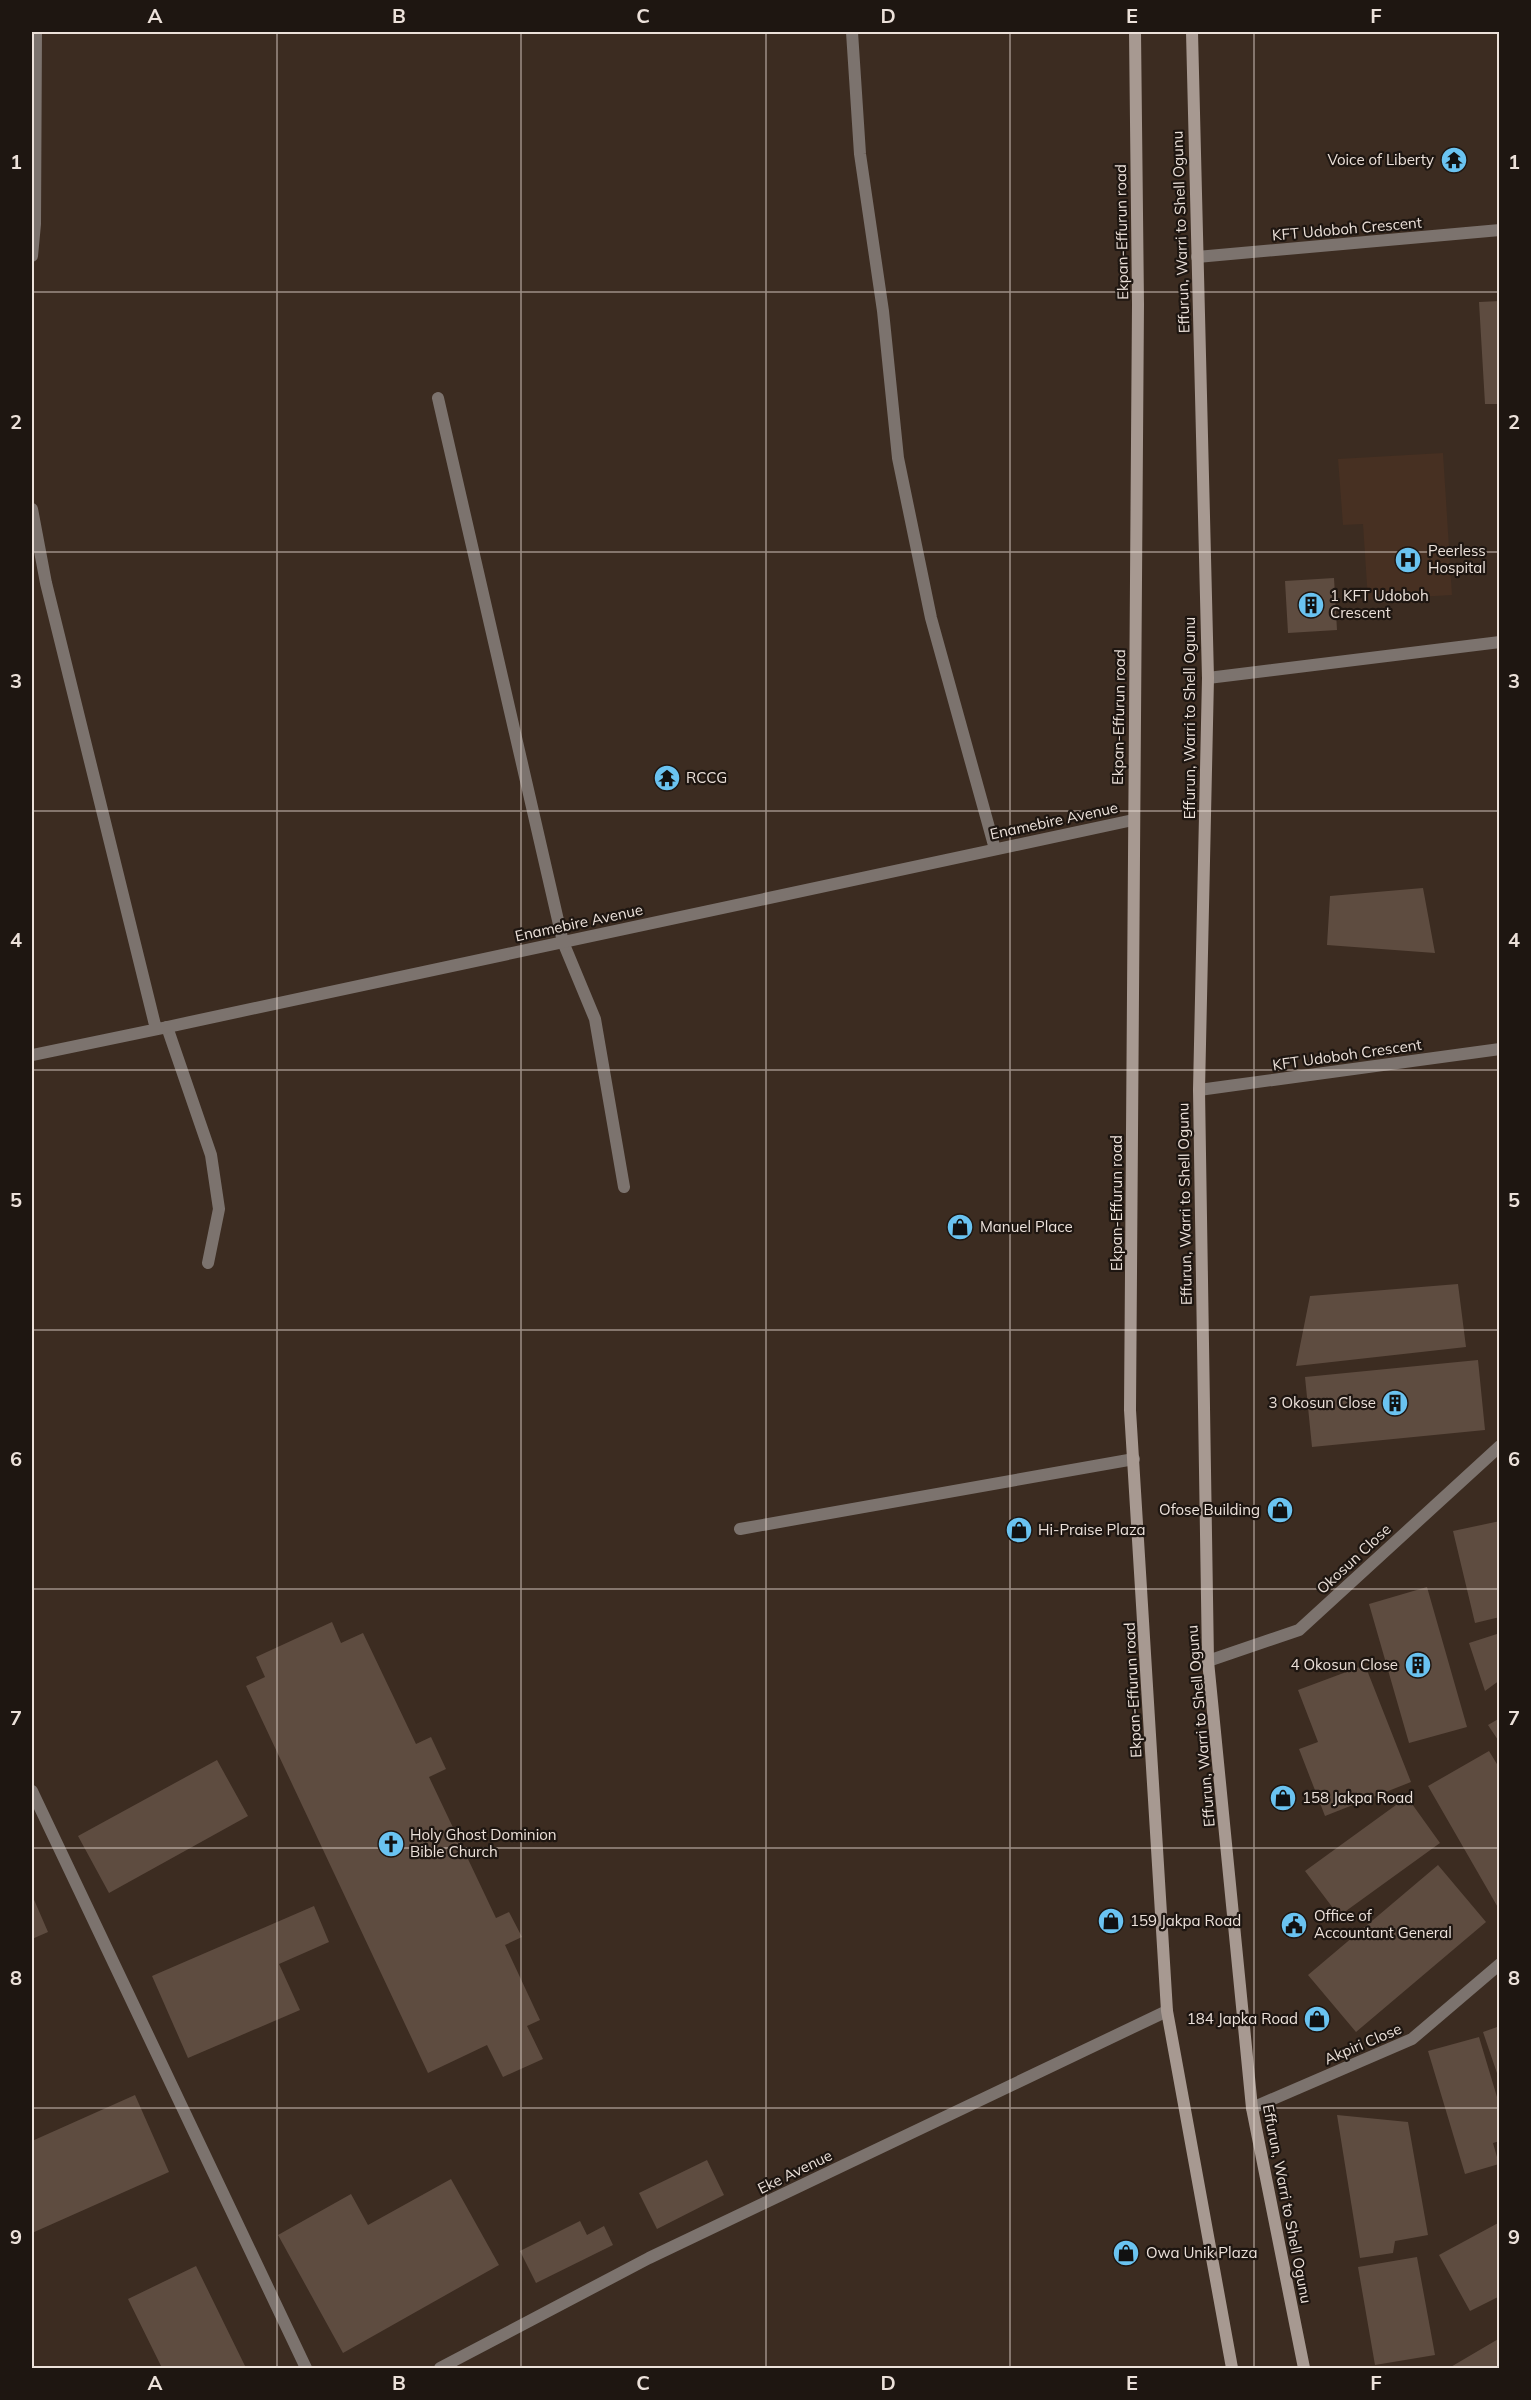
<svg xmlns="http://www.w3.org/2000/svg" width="1531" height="2400" viewBox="0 0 1531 2400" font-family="Mulish,sans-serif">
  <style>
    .built { fill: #473022 }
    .building { fill: #5e4c40 }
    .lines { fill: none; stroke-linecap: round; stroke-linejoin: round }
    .service { stroke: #7c736e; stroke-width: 12 }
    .minor { stroke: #7c736e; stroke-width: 12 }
    .secondary { stroke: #a79991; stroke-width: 12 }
    .grid { fill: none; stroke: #ece1da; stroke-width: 1.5; stroke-opacity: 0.55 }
    .labels { text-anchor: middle; stroke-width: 4.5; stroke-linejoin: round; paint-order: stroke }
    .poi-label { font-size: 15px; fill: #ece1da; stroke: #1e1611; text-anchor: start }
    .street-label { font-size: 15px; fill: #ece1da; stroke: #1e1611 }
    .neatline { fill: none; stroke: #ece1da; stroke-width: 2 }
    .grid-label { font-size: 20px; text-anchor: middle; font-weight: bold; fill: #ece1da }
  </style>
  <rect width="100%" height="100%" fill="#3c2c21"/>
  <path class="built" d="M1443,453L1452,595L1368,600L1363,524L1343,525L1338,459Z"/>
  <path class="building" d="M1500,301V404H1485L1479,302Z
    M1334,578L1337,630L1288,633L1285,581Z
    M1423,888L1435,953L1327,945L1330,896Z
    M1458,1284L1466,1347L1296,1366L1310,1296Z
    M1478,1360L1485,1430L1312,1447L1305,1377Z
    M1500,1521V1617L1475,1623L1453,1531Z
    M1427,1587L1467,1727L1409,1743L1369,1604Z
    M332,1622L341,1643L363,1633L416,1744L431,1737L446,1769L429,1777L496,1918L509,1912L522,1937L505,1945L540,2020L527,2026L543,2059L503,2077L487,2045L428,2073L246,1686L265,1677L256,1657Z
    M1500,1633V1680L1485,1691L1469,1643Z
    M1365,1665L1411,1782L1325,1816L1299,1749L1318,1742L1298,1690Z
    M1500,1718V1743L1488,1725Z
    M1489,1751L1500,1769V1911L1428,1786Z
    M217,1760L248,1816L109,1893L78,1836Z
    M1407,1797L1440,1843L1339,1916L1305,1871Z
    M1438,1865L1486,1922L1356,2032L1308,1975Z
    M32,1895L48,1932L32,1939Z
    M314,1906L329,1942L279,1964L300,2010L188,2058L152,1976Z
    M1500,2026V2079H1499L1483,2032Z
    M1479,2037L1500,2107V2141L1493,2143L1499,2164L1465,2174L1428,2051Z
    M135,2095L169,2172L32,2233V2141Z
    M1337,2115L1408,2122L1428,2235L1395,2241L1393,2253L1360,2258Z
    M707,2160L724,2195L657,2229L639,2193Z
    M451,2179L499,2265L343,2353L278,2235L351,2194L368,2225Z
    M580,2221L587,2235L604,2226L613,2245L536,2283L520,2251Z
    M1500,2222V2296L1470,2311L1439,2255Z
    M1417,2257L1435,2355L1375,2365L1358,2267Z
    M196,2266L246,2368H162L128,2299Z
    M1500,2338V2368H1449Z"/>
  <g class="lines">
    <path class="service" d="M438,398L563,942L595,1019L624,1187
      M167,1027L211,1155L219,1209L208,1263
      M740,1529L1134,1459"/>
    <path class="minor" d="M852,32L860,154L883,311L898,458L931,618L995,849
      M32,256L35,224L36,32
      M1197,257L1500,230
      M32,509L46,583L156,1029
      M1208,678L1500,642
      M32,1055L167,1027L1133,820
      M1199,1090L1500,1049
      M1208,1661L1299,1630L1500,1446
      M32,1791L306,2368
      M1252,2108L1412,2039L1500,1964
      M440,2368L649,2258L1167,2011"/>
    <path class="secondary" d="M1135,32L1138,304L1130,1410L1167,2011L1232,2368
      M1192,32L1208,678L1199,1090L1208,1661L1252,2108L1304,2368"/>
  </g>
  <path class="grid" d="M277,32V2368M521,32V2368M766,32V2368M1010,32V2368M1254,32V2368M32,292H1500M32,552H1500M32,811H1500M32,1070H1500M32,1330H1500M32,1589H1500M32,1848H1500M32,2108H1500"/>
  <defs>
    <symbol id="temple-disc" viewBox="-11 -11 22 22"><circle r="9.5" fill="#6ac3f1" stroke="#1e1611"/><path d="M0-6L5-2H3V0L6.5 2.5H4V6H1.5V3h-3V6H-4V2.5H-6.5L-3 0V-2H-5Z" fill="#111"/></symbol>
    <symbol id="hospital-disc" viewBox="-11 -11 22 22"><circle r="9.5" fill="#6ac3f1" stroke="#1e1611"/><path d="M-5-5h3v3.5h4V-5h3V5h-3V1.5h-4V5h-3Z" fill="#111"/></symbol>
    <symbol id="building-disc" viewBox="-11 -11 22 22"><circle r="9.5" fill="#6ac3f1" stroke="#1e1611"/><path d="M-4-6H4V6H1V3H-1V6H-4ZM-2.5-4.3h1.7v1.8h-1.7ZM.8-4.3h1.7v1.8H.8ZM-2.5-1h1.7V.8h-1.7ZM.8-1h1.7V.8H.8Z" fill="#111"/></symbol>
    <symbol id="shop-disc" viewBox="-11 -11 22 22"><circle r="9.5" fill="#6ac3f1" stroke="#1e1611"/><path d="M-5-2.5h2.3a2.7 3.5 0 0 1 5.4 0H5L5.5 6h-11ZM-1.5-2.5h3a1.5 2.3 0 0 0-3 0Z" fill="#111"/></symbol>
    <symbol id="church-disc" viewBox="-11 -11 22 22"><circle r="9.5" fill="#6ac3f1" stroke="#1e1611"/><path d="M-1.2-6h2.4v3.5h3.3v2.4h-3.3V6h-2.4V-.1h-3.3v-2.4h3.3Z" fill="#111"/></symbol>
    <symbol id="civic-disc" viewBox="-11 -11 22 22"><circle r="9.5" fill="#6ac3f1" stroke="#1e1611"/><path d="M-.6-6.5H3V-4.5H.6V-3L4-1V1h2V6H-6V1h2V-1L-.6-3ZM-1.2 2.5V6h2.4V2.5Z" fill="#111"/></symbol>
  </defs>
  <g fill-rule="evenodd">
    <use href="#temple-disc" x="1439" y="145" width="30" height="30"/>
    <use href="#hospital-disc" x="1393" y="545" width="30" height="30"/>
    <use href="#building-disc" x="1296" y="590" width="30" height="30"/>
    <use href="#temple-disc" x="652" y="763" width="30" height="30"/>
    <use href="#shop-disc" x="945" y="1212" width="30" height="30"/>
    <use href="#building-disc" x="1380" y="1388" width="30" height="30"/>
    <use href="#shop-disc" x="1265" y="1495" width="30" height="30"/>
    <use href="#shop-disc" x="1004" y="1515" width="30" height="30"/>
    <use href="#building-disc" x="1403" y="1650" width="30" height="30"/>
    <use href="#shop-disc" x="1268" y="1783" width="30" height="30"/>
    <use href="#church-disc" x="376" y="1829" width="30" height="30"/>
    <use href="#shop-disc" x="1096" y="1906" width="30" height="30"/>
    <use href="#civic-disc" x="1279" y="1910" width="30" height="30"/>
    <use href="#shop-disc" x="1302" y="2004" width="30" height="30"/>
    <use href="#shop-disc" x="1111" y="2238" width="30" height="30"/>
  </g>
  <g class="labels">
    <g class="poi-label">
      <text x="1434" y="165" text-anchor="end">Voice of Liberty</text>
      <text x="1428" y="556">Peerless<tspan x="1428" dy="17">Hospital</tspan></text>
      <text x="1330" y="601">1 KFT Udoboh<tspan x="1330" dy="17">Crescent</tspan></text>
      <text x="686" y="783">RCCG</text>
      <text x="980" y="1232">Manuel Place</text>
      <text x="1376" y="1408" text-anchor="end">3 Okosun Close</text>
      <text x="1260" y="1515" text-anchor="end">Ofose Building</text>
      <text x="1038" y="1535">Hi-Praise Plaza</text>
      <text x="1398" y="1670" text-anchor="end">4 Okosun Close</text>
      <text x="1302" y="1803">158 Jakpa Road</text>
      <text x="410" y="1840">Holy Ghost Dominion<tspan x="410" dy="17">Bible Church</tspan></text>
      <text x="1314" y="1921">Office of<tspan x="1314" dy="17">Accountant General</tspan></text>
      <text x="1130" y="1926">159 Jakpa Road</text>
      <text x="1298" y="2024" text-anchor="end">184 Japka Road</text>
      <text x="1146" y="2258">Owa Unik Plaza</text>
    </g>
    <g class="street-label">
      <text transform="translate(1347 229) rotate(-5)" y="5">KFT Udoboh Crescent</text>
      <text transform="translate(1122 232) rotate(-91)" y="5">Ekpan-Effurun road</text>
      <text transform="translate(1181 232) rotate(-92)" y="5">Effurun, Warri to Shell Ogunu</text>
      <text transform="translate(1119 717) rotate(-89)" y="5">Ekpan-Effurun road</text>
      <text transform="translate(1190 718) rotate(-90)" y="5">Effurun, Warri to Shell Ogunu</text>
      <text transform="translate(1054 821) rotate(-12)" y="5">Enamebire Avenue</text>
      <text transform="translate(579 923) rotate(-12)" y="5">Enamebire Avenue</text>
      <text transform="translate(1347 1055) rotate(-8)" y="5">KFT Udoboh Crescent</text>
      <text transform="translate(1117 1203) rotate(-90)" y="5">Ekpan-Effurun road</text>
      <text transform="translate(1185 1204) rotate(-91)" y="5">Effurun, Warri to Shell Ogunu</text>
      <text transform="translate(1354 1559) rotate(-43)" y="5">Okosun Close</text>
      <text transform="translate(1133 1690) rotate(-93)" y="5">Ekpan-Effurun road</text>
      <text transform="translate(1201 1726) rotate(-95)" y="5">Effurun, Warri to Shell Ogunu</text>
      <text transform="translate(1363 2044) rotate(-23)" y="5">Akpiri Close</text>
      <text transform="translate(795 2172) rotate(-26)" y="5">Eke Avenue</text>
      <text transform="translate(1287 2204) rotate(79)" y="5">Effurun, Warri to Shell Ogunu</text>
    </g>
  </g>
  <rect width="1531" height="2400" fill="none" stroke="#1e1611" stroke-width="66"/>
  <rect x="33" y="33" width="1465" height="2334" class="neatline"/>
  <g class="grid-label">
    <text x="155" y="23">A</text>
    <text x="399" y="23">B</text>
    <text x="643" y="23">C</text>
    <text x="888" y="23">D</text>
    <text x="1132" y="23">E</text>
    <text x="1376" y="23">F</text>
    <text x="16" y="169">1</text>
    <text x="1514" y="169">1</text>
    <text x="16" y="429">2</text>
    <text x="1514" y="429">2</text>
    <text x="16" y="688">3</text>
    <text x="1514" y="688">3</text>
    <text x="16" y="947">4</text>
    <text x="1514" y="947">4</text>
    <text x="16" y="1207">5</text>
    <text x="1514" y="1207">5</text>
    <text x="16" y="1466">6</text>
    <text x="1514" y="1466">6</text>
    <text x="16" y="1725">7</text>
    <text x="1514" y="1725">7</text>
    <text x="16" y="1985">8</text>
    <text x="1514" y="1985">8</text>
    <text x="16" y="2244">9</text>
    <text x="1514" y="2244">9</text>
    <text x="155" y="2390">A</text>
    <text x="399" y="2390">B</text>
    <text x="643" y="2390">C</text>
    <text x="888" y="2390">D</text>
    <text x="1132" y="2390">E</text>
    <text x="1376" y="2390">F</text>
  </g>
</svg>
